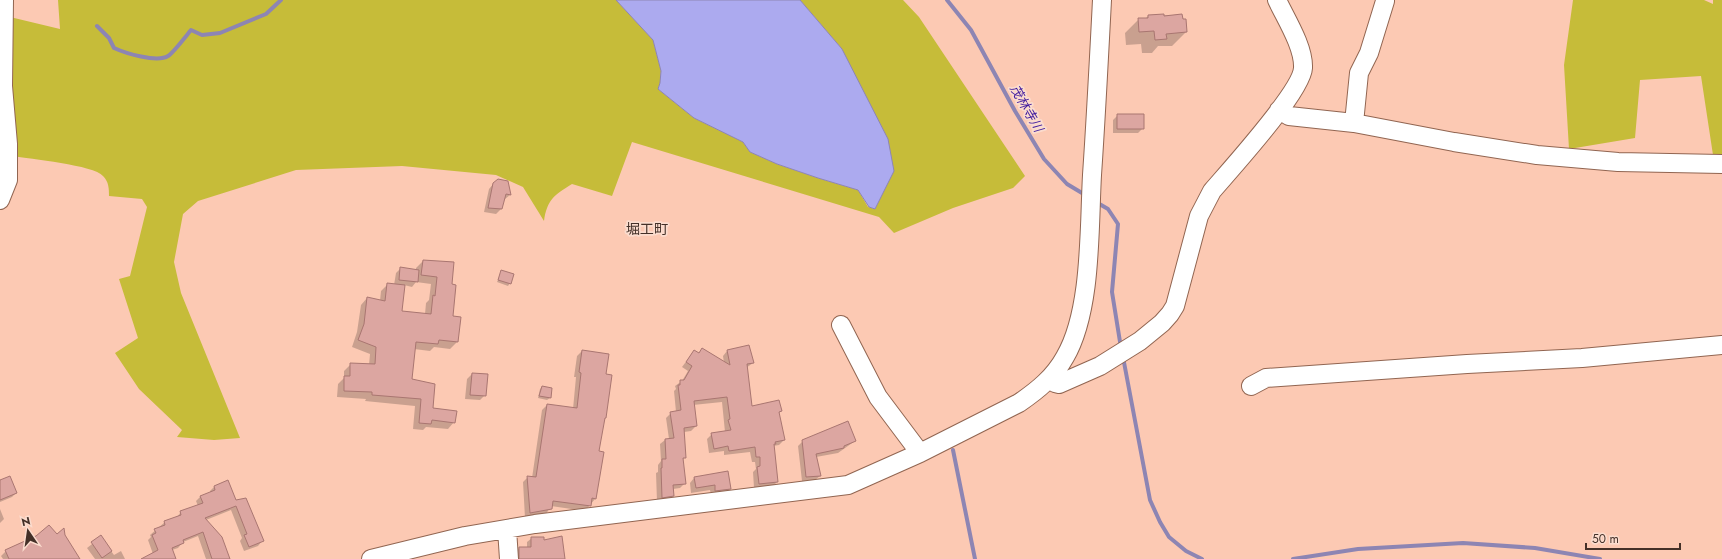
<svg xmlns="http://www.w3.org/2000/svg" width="1722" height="559" viewBox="0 0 1722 559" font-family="Jost,'Noto Sans JP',sans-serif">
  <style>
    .green { fill: #c6bc39 }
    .water { fill: #acaaef; stroke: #8d85b3 }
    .shadow { fill: #0003; fill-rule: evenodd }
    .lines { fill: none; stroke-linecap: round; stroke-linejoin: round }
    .stream { stroke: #8d85b3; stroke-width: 4 }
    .building { fill: #dca6a1; stroke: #a97671 }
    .minor-casing { stroke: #916551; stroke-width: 20 }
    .minor { stroke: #fff; stroke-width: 18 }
    .labels { text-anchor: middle; stroke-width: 3.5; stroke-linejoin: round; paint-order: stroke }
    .water-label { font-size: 13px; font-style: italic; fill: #3e199e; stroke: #fbdcce }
    .quarter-label { font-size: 14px; fill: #443028; stroke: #fbdcce }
  </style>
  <rect width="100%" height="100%" fill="#fcc9b3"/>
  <path class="green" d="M58,0H616L653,40L661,71L660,83L658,89L694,118L743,142L750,152L777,164L818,178L858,190L868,207L875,209L883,192L842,49L800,0H903L919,17L1025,176L1013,188L953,208L894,233L879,217L632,142L612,196L572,184C554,195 547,200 544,221L523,187L496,175L402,166L296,170L198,201L183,214L174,262L181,293L240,438L214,440L177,437L182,430L139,389L115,353L138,338L119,279L130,276L147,207L142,199L109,196C109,189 109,182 103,176C94,165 30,159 12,156L10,17L60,29Z
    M1573,0H1704L1713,4V0H1722V154L1713,155L1701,76L1640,80L1635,138L1569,149L1564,65Z"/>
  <path class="water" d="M616,0H800L842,49L888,139L894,171L875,209L869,207L858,190L818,178L777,164L750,152L743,142L694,118L658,89L660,83L661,71L653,40Z"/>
  <path class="shadow" d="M1182,15L1186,32L1172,46H1158L1152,53H1142L1141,44L1126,45L1125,33L1139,19H1145L1148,16Z
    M1118,115L1143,128L1138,133H1113V120Z
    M507,182L510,195L505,199H504L501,209L496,214L484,212L489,189L494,183Z
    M423,261L451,285L452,317L457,342L450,349L434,347L430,351L414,349L411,380L432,409L454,422L448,429L426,427L423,430L413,429L415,406L365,401L366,399L337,397L338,384L344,378V371L351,364L369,365L370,354L352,347L357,332L361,305L367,298L380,301L381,291L388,284L394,285L396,273L400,269L416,270V268ZM416,282L431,284L429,300L426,303L425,314L401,312L404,285L412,287Z
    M502,271L510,283L508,286L497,282Z
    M702,350L724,363L723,356L727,351L753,363L746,368L751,407L781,411L778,414L784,440L779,445L773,446L777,482L772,487L754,488L753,472L756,469L755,462H752L750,452L724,455V451L709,453L707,439L712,434L725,432L722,402L693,405L696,426L691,431L684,432L685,457L682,460L685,483L680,488L673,489V496L669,501L657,502L656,473L658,472V465L661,461L660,444L665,440L669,439L666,418L671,413L676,412L674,391L676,389L675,386L682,381L688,371L682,367L694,351L698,354Z
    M582,351L604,375L605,418L603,420L598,452L595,499L585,511L551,506L546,514L525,518L523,482L528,477L532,478L542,410L547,405L573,409L576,377H574L577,356Z
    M472,374L485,395L480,400L465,399L467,379Z
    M542,387L551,389L550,398L547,400L538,398L540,389Z
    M803,441H855L838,453L816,457L820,476L815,480L802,481L798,446Z
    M694,478L730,489L725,493L711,495L710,490L691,493L690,483Z
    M0,481L16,493L12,497L0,502Z
    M214,487L236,502L262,541L258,546L244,551L240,541L242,538L231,510L206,520L229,559H206L198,536L183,542L178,548L172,550L175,559H143L153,554L148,540L151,537L150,535L165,522L176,518L181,512L198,506L196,501L200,497L210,493V491Z
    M0,509L4,519L0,523Z
    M57,535H64L79,559H3L1,556L6,551Z
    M101,537L114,555L121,551L125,559H95L87,548Z
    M532,538L543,542L564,559H515V552L519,548H527V542Z"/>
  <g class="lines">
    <path class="stream" d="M947,0L971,30L1015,111L1044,159L1067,184L1087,196
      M97,26L109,38L114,48C125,53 157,63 168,56C173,53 186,36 191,30L202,35L220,33L266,14L281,0
      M1096,202L1108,209L1118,224L1112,292L1121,348
      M1123,357L1150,500L1160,522L1169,537L1186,551L1202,559
      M953,450L975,559
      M1293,559L1358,549L1463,543L1535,548L1600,559"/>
  </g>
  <path class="building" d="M1164,14V16L1182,14L1183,19H1186L1187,32L1166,34L1167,39L1155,40L1154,31L1139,32L1138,18H1148V15Z
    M1117,114H1144V129H1117Z
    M498,179L508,181L511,195L506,194L502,209L488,208L493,183Z
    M423,260L454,262L452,284L456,285L453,316L461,317L458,342L439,340L438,344L416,342L412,379L435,384L433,408L457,411L455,423L432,420L431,424L419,423L421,399L372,395V392L344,391V376H350V363L375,364L376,347L358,340L364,324L367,297L385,301L387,283L405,285L402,311L431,314L433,295L435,296L437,277L421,275Z
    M400,267L419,270L418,282L399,280Z
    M501,270L514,274L511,284L498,280Z
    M749,345L754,363L747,364L752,406L779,400L782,411L779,412L785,440L775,442L776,444H774L778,482L759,484L757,467L760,466V457H756L755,447L729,451L728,446L714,449L711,433L731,430L728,420L730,419L727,397L694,401L697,426L684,428L686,458H683L686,484L673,485L674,496L662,498L661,468H662V459H666L665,439L674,438L670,412L681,410L678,385H680V380H684L692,366L686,362L694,350L699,353L702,348L730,365L727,350Z
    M582,350L609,354L606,374L612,375L606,418H605L599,451L604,452L596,499L592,498L591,506L553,501L552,509L530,513L527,476L536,477L547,404L577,408L581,373L579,372Z
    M472,373L488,374L486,396L470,395Z
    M542,386L552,388L551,398L539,396Z
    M848,421L856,441L844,446V448L816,454L821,476L806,477L802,440Z
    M728,471L731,489L715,491V485L696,488L694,477Z
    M10,476L17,493L0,500V480Z
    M228,480L236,500L246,498L264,541L249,547L244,535L247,534L236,506L205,518L222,537L230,559H212L203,532L183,540L184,543L172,548L176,559H141L158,550L152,535L156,533L154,529L165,525L164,521L181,515L180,511L203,503L200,496L215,490L214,486Z
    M49,525L57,534L64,528L65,535L80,559H9L5,550L36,536Z
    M101,535L112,551L102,558L91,542Z
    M562,536L565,559H519V547H531V537H544V540Z"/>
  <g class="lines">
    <defs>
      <path id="minor" d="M1279,110L1289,116L1354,123L1454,142L1537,155L1618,162L1722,164
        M1354,123L1359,73L1369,53L1385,1
        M0,200L8,180V144L3,86L4,0
        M841,325L878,397L920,453
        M1049,379L1055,383L1059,384L1100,366L1140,341L1162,323L1170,314L1175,306L1199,216L1212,191C1230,170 1302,91 1303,68C1304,47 1286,19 1277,0
        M1251,386L1266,378L1467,364L1582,358L1722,345
        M507,529L509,559
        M371,559L465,536L535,524L848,485L920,453L1019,403C1038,390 1054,377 1065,357C1092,311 1089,228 1092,175C1096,117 1099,58 1102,0"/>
    </defs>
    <use href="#minor" class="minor-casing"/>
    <use href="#minor" class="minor"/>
  </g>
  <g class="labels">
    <g class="water-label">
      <text transform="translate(1027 108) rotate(60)" y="5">茂林寺川</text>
    </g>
    <g class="quarter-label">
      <text x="647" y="234">堀工町</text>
    </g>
  </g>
  <g transform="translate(28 531) rotate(347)" stroke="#fbdcce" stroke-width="3" paint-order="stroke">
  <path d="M0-3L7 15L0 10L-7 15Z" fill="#443028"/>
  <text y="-6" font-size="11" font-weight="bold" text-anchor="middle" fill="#443028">N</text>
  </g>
  <path d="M1586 543v6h94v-6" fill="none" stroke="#443028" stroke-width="2"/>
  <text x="1592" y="543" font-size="12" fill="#443028" stroke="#fbdcce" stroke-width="3" paint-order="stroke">50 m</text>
</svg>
